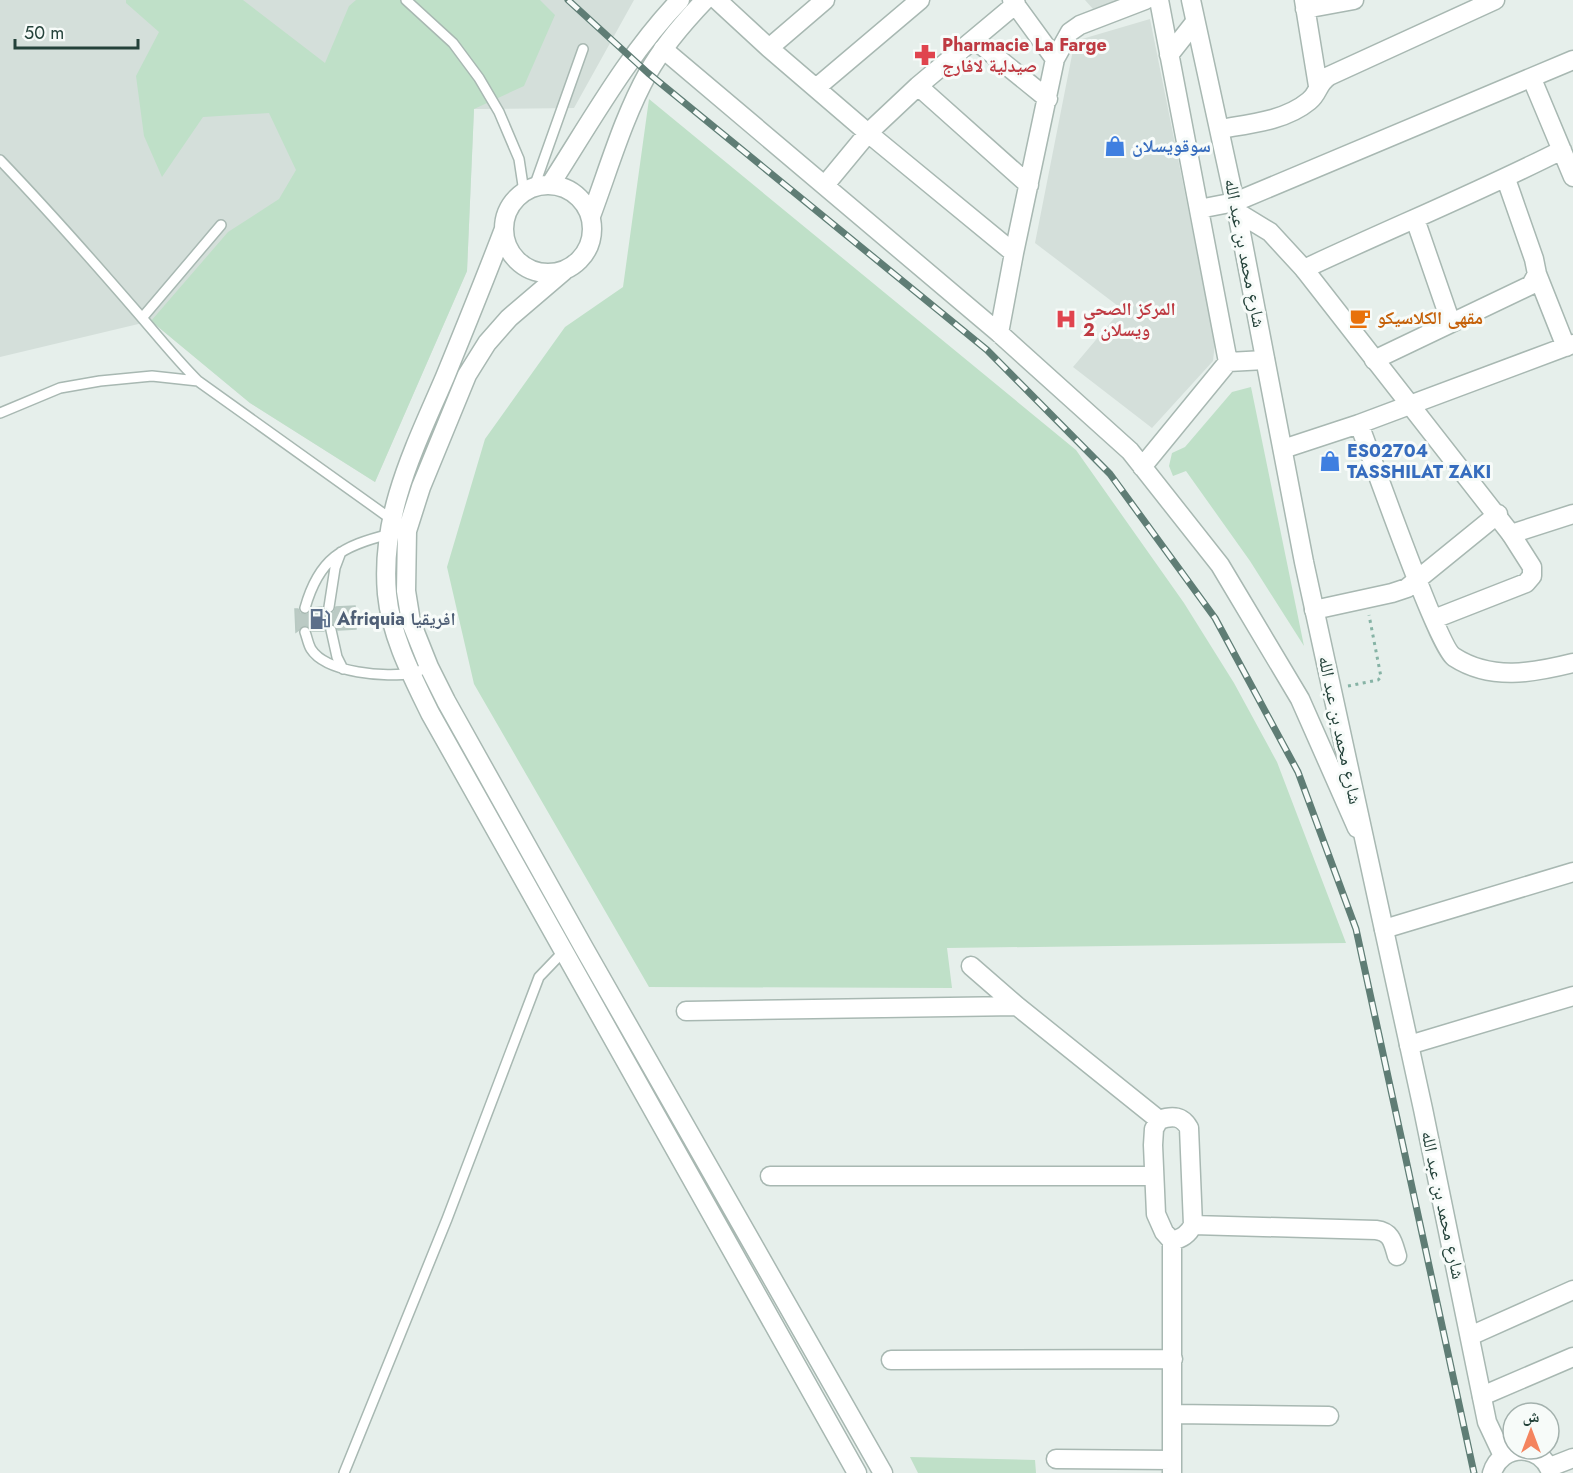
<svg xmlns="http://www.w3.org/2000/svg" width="1573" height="1473" viewBox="0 0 1573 1473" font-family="Jost,'Noto Naskh Arabic',sans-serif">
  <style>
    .built { fill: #d4dfda }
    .green { fill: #bfe0c8 }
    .building { fill: #bbcac4; stroke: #b8c9c2; stroke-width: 1.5 }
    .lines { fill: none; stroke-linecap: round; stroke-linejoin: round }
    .service-casing { stroke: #a8b8b2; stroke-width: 12 }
    .minor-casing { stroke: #a8b8b2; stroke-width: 21 }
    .tertiary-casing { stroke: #a8b8b2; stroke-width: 21 }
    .path { stroke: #86b3a5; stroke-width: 3; stroke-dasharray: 3 4.5; stroke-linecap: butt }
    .service { stroke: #fff; stroke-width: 9 }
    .minor { stroke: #fff; stroke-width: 18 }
    .tertiary { stroke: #fff; stroke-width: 18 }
    .rail-casing { stroke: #5f7d75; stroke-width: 7 }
    .rail { stroke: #f7fbf9; stroke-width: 4.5; stroke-dasharray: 14; stroke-linecap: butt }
    .labels { text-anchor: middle; stroke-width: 6; stroke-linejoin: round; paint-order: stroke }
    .health-label { font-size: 18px; font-weight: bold; fill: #be3a42; stroke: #f7fbf9; text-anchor: start }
    .shop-label { font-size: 18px; font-weight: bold; fill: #366cbe; stroke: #f7fbf9; text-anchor: start }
    .street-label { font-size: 18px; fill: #24423a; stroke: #f7fbf9 }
    .food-label { font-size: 18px; font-weight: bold; fill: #c56008; stroke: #f7fbf9; text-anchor: start }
    .service-label { font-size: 18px; font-weight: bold; fill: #4e5e75; stroke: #f7fbf9; text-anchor: start }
  </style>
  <rect width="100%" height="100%" fill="#e6efeb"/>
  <path class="built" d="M0,0H634L574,108L474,109L467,271L375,482L250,403L151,321L0,357Z
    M1085,0H1119L1093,9Z
    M1150,19L1215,343L1213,361L1152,428L1073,367L1122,309L1035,243L1073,50L1082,39Z"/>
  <path class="green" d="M126,0H243L325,63L349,6L356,0H540L555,15L524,86L474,109L467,271L375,482L250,403L151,321L228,232L279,199L296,170L269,113L203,117L162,177L144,136L136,76L159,32L126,3Z
    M649,99L1076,450L1184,603L1234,683L1277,762L1346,943L947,948L952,988L649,987L474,684L447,567L485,439L565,327L623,287Z
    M1251,387L1304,646L1250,561L1186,471L1173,476L1169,466L1172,453L1185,447L1232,392Z
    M910,1457L1035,1460L1036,1473H918Z"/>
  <path class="building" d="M355,606L356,629L338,630L336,625L330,623L326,625L324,631H312L306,625L296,632L295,609H298L300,613L306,615L310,613L312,608L322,607L324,612L329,614L334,612L336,607Z"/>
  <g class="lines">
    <defs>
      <path id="service" d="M406,0L453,43L479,78L499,112L519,159L524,192
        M0,160C47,209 92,260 137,312C157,335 176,359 198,381L391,519
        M534,187L583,49
        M142,318L221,225
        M0,413L60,388L100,381L152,376L198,381
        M329,607L335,568L341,552
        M305,608C319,558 342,546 390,534
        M331,630L337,657L343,669
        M305,632C307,637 308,644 311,649C326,673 387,678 412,673C418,672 424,669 429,667
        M344,1473L447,1219L539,977L563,952"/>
      <path id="minor" d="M717,0L769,48L825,0
        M1012,0L1055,59
        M1304,0L1318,86
        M1305,9L1354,0
        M974,39L1048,99
        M769,48L868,133L825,185
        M663,49L999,333L1130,451L1220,565L1300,699L1357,828
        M1169,55L1195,22
        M1532,79L1573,177
        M918,86L1029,185
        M816,88L920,0
        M1220,129C1249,124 1285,121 1309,101C1319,93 1317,84 1329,76L1495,0
        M1199,209L1235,202
        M1415,219L1451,323
        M1014,253L868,133L918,86L1016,4
        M1304,269C1389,229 1477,193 1562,150
        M1537,274L1566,347
        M999,333L1014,253L1055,59L1070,32L1080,25L1145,0
        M1374,360L1531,285L1537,274L1534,259L1506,179
        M1228,362L1265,360
        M1359,424C1371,455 1438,647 1454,657C1491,681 1533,673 1573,663
        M1283,449L1359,424L1573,344
        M1142,467L1228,362L1159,0
        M1314,610L1392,593L1407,588L1498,514
        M1434,619L1526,583L1532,576V567L1511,534
        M1384,929L1573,872
        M971,966L1017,1006L1159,1120L1154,1129L1153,1145L1156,1214L1164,1232L1172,1241V1473
        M686,1011L1017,1006
        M1409,1045L1573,996
        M1159,1120C1173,1115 1182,1116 1189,1128L1193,1225
        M770,1176H1153
        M1172,1241C1182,1238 1188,1235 1193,1225L1376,1230C1392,1232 1393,1243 1397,1256
        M1470,1336L1573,1290
        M891,1360L1173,1359
        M1482,1396L1573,1357
        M1173,1414L1329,1416
        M1056,1459L1172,1460"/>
      <path id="tertiary" d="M1191,0L1237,212L1304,562L1423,1109L1487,1422L1503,1456
        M504 229a44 44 0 1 1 88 0a44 44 0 1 1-88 0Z
        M550,185C590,123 628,54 680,0
        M1235,202L1573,60
        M1237,212L1270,232L1304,269L1511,534L1573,514
        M591,216C609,168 623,118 648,73C663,46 684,22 705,0
        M504,229C485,279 465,328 445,377C415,447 380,514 387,594C391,636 412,676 430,713L857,1473
        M564,271L509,318L487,343L467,375L421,487L407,531L406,591L411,622L429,667L446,701L584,948L883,1473
        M1550,1467L1573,1458
        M1492,1473C1501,1443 1542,1443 1551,1473"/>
    </defs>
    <use href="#service" class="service-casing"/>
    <use href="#minor" class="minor-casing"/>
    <use href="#tertiary" class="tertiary-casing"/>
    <path class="path" d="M1348,686L1378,680L1381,677L1369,615"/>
    <use href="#service" class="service"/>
    <use href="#minor" class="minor"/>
    <use href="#tertiary" class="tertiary"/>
    <defs>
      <path id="rail" d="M568,0L648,73L987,350L1110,474L1215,618L1298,772L1356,929L1474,1473"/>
    </defs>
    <use href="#rail" class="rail-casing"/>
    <use href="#rail" class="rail"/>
  </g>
  <defs>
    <symbol id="pharmacy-bare" viewBox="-9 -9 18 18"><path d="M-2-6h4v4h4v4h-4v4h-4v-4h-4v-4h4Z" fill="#e0444e" stroke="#f7fbf9" stroke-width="2.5" paint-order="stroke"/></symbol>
    <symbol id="shop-bare" viewBox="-9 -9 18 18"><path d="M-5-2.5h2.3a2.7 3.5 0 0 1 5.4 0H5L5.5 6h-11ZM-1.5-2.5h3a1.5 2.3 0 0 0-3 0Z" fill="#3f7fe0" stroke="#f7fbf9" stroke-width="2.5" paint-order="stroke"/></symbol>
    <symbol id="cafe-bare" viewBox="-9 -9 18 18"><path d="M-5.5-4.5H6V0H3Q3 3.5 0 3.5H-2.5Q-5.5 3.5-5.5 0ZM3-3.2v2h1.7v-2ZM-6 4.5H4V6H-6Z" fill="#e8710a" stroke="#f7fbf9" stroke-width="2.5" paint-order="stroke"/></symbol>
    <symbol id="hospital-bare" viewBox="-9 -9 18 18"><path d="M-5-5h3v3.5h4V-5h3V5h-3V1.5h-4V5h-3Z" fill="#e0444e" stroke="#f7fbf9" stroke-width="2.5" paint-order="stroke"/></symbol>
    <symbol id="fuel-bare" viewBox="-9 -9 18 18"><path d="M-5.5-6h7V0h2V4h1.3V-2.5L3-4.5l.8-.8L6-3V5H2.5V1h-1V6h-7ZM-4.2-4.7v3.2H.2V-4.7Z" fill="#5c6f8a" stroke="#f7fbf9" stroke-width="2.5" paint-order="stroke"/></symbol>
  </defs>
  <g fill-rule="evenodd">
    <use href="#pharmacy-bare" x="910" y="40" width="30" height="30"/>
    <use href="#shop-bare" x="1100" y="131" width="30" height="30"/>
    <use href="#cafe-bare" x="1345" y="303" width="30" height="30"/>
    <use href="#hospital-bare" x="1051" y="304" width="30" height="30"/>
    <use href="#shop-bare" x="1315" y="446" width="30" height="30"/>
    <use href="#fuel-bare" x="305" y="604" width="30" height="30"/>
  </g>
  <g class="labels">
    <g class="health-label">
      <text x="942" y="51">Pharmacie La Farge<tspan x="942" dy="21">صيدلية لافارج</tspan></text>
      <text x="1083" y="315">المركز الصحي<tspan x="1083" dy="21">ويسلان 2</tspan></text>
    </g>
    <g class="shop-label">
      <text x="1132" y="152">سوقويسلان</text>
      <text x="1347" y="457">ES02704<tspan x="1347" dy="21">TASSHILAT ZAKI</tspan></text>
    </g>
    <g class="street-label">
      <text transform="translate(1245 253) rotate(79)" y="6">شارع محمد بن عبد الله</text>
      <text transform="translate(1340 730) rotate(78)" y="6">شارع محمد بن عبد الله</text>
      <text transform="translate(1443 1205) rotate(78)" y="6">شارع محمد بن عبد الله</text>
    </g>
    <g class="food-label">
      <text x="1377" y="324">مقهى الكلاسيكو</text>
    </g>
    <g class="service-label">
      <text x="337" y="625">Afriquia افريقيا</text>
    </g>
  </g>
  <g transform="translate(1531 1431)"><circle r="28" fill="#f7fbf9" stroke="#a3b1ad" stroke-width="1.5"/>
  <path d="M0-4.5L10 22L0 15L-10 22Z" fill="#f4845f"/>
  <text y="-9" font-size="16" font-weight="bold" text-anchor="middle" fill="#24423a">ش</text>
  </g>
  <path d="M15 39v9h123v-9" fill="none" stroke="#24423a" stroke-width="3"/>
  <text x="24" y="39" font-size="18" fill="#24423a" stroke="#f7fbf9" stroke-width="4.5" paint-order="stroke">50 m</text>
</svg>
